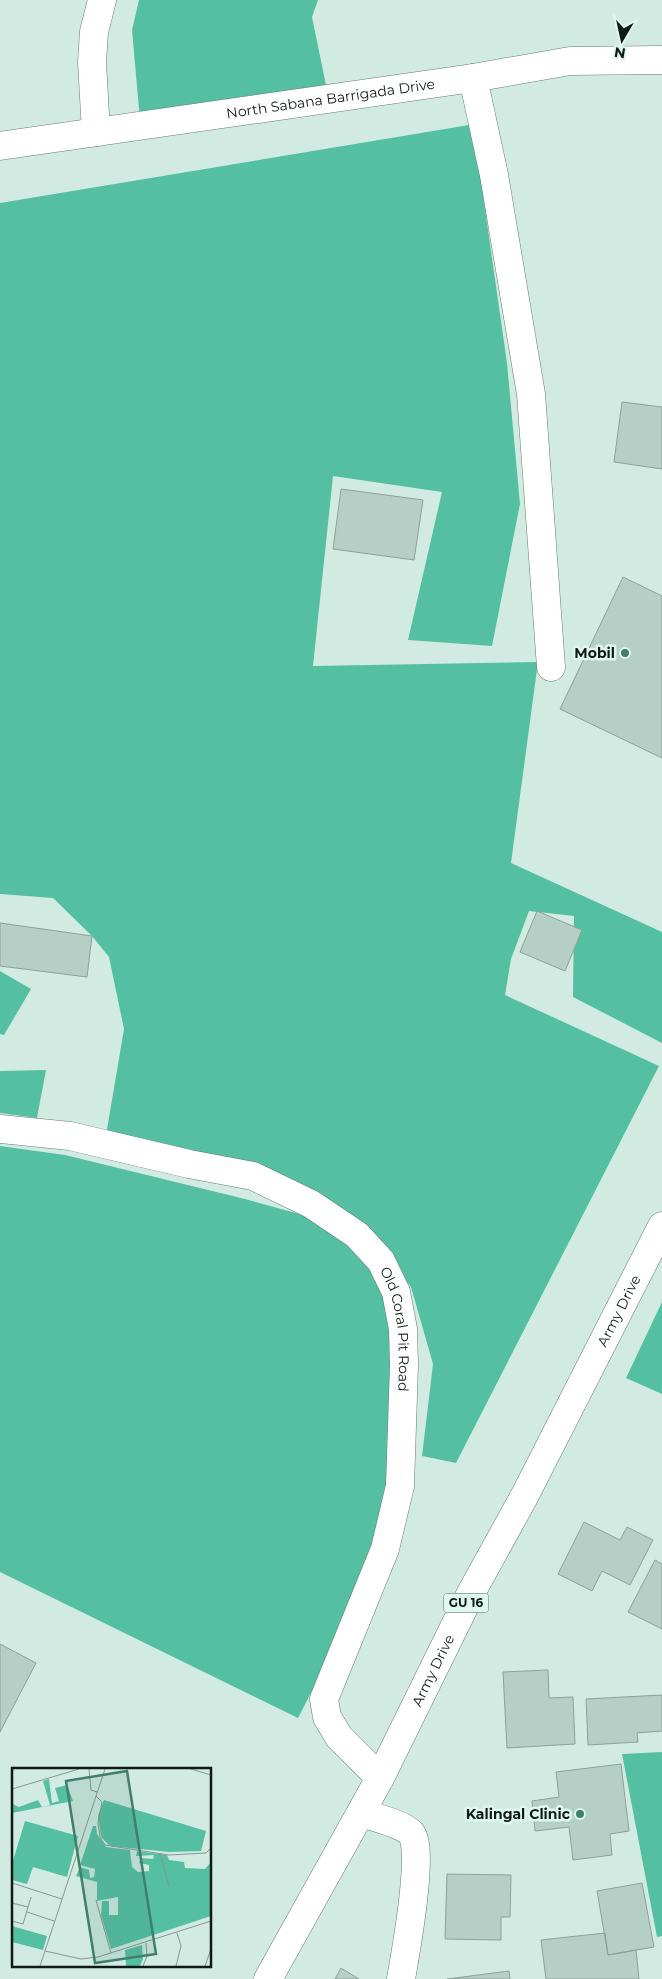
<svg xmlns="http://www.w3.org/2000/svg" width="662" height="1979" viewBox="0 0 662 1979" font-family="Montserrat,sans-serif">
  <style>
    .forest { fill: #54c0a1 }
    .building { fill: #b6cfc6; stroke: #8aa199 }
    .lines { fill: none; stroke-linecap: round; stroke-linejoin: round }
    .minor-casing { stroke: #657c74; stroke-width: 29 }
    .secondary-casing { stroke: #657c74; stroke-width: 29 }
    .primary-casing { stroke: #657c74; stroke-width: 29 }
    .minor { stroke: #fff; stroke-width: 28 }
    .secondary { stroke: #fff; stroke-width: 28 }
    .primary { stroke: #fff; stroke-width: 28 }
    .poi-dot { fill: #407f6d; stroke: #dff8ef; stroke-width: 2 }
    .labels { text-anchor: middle; stroke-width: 5; stroke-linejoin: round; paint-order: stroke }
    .shield { fill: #dff8ef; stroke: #4e5c57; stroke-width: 1 }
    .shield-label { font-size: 12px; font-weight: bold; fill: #101916 }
    .street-label { font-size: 14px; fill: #101916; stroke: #dff8ef }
    .poi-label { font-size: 14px; font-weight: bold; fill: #101916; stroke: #dff8ef; text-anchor: end }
    .inset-road { fill: none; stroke: #849790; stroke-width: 1 }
    .view { fill: #407f6d; fill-opacity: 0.15; stroke: #407f6d; stroke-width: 2.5 }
    .inset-edge { fill: none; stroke: #101916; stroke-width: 2.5 }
  </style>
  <rect width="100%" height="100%" fill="#d2ebe2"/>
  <path class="forest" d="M139,0H318L312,17L327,90L140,120L132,30Z
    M475,124L483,195L507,363L520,504L492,646L408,640L442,492L333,476L313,666L538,662L511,863L662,932V1043L573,997L574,916L529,911L511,959L505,995L659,1066L456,1463L422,1456L433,1364L411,1287L356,1219L105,1141L124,1029L109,957L92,936L53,898L0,894V203Z
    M0,971L31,989L4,1035L0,1034Z
    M46,1070L37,1118L0,1113V1071Z
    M0,1146L65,1155L245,1199L310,1217L379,1270L394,1333L392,1495L381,1557L298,1718L0,1572Z
    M662,1302V1394L626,1378Z
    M662,1752V1936L657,1937L622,1754Z"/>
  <path class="building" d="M622,402L662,407V469L614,462Z
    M341,489L423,500L414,560L333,549Z
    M623,577L662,596V758L560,709Z
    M537,911L582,930L565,971L520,952Z
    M0,923L92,936L87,977L0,966Z
    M584,1522L620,1540L627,1527L653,1540L630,1585L602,1571L592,1591L558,1574Z
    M655,1560L662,1564V1629L628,1612Z
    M0,1644L36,1663L0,1732Z
    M548,1670L549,1698L573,1697L575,1744L507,1748L503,1672Z
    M662,1695V1731L637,1733L638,1742L588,1745L586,1699Z
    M621,1764L629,1831L610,1834L612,1855L573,1860L569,1827L535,1831L532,1801L559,1797L556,1772Z
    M447,1874L511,1875L510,1917H501V1940L445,1939Z
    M642,1883L654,1947L608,1955L597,1891Z
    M605,1933L608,1955L636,1950L639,1979H546L541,1940Z
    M341,1968L359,1979H335Z
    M509,1971L510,1979H447Z"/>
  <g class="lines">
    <defs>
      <g id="minor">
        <path d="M473,78L494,175L531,394L551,667"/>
        <path d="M96,132L92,62L94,32L102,0"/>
        <path id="s1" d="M0,1129L70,1136L189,1164L253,1176L311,1204L357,1235L381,1261L396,1292L403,1329L404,1365L400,1486L385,1549L324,1699L327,1717L339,1737L380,1778"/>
        <path d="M361,1813C374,1817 402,1824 411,1833C425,1848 405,1956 401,1979"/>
      </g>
      <g id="secondary">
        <path id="s2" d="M0,146L473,78L570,61L662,60"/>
      </g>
      <g id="primary">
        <path id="s3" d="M268,1979L380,1778L471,1593L525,1495L662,1226"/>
      </g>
    </defs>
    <use href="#minor" class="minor-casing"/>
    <use href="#secondary" class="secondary-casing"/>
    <use href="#primary" class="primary-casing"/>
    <use href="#minor" class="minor"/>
    <use href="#secondary" class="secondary"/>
    <use href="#primary" class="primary"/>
  </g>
  <g class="poi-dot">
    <circle cx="625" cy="653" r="5"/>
    <circle cx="580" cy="1814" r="5"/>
  </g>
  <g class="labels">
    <rect class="shield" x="443.5" y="1593.5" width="45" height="19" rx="4"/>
    <g class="shield-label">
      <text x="466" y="1607">GU 16</text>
    </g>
    <g class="street-label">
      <text dy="5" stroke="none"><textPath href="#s2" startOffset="334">North Sabana Barrigada Drive</textPath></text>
      <text dy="5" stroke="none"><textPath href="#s3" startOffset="755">Army Drive</textPath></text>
      <text dy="5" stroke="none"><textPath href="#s1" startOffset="484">Old Coral Pit Road</textPath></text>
      <text dy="5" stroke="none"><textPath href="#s3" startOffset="350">Army Drive</textPath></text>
    </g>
    <g class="poi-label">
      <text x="615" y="658">Mobil</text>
      <text x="570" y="1819">Kalingal Clinic</text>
    </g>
  </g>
  <g transform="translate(12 1768)">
    <rect width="199" height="199" fill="#d2ebe2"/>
    <path d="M37,11L40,35L47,33L43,20L55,17L61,33L0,45L1,36L7,39L26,32L30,39L38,37L31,13ZM92,32L194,63L189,83L157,84L98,78L89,69L86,48ZM13,53L66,68L55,109L21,99L15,116L0,112V96ZM81,58H84L85,66L94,79L118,82L120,99L126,104L137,103V97L127,95L129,90L141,91L142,87L124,88L125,83L155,87L157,92L172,94L173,100L193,101L199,94V148L99,181L89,147L90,133H97V147H106V129L85,133V114L64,108L68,99L77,102L78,110L82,109L83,101L68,97ZM0,158L35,168L31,182L0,174ZM130,177L131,191L128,198H114L113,182Z" fill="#54c0a1"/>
    <path class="inset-road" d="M77,1L79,22L85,24M179,1L199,7M0,21L67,1M84,28L90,34L86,55L88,69L93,77L157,87L194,85L199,80M148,85L157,118M0,115L50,131M84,132L99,185M0,135L16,139M15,144L42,153M0,153L11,156L19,129M33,183L69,191L86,189L199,153M28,198L93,1M131,198L135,188L134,175M164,198L169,178L165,165M193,198L199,181"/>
    <path class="view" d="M115,3L144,186L83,195L54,13Z"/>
    <rect width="199" height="199" class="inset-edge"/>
  </g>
  <g transform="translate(622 40) rotate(189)" stroke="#dff8ef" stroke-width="4" paint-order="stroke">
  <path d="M0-4L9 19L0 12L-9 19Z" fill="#101916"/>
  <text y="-8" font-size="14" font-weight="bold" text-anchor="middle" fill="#101916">N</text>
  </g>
</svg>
